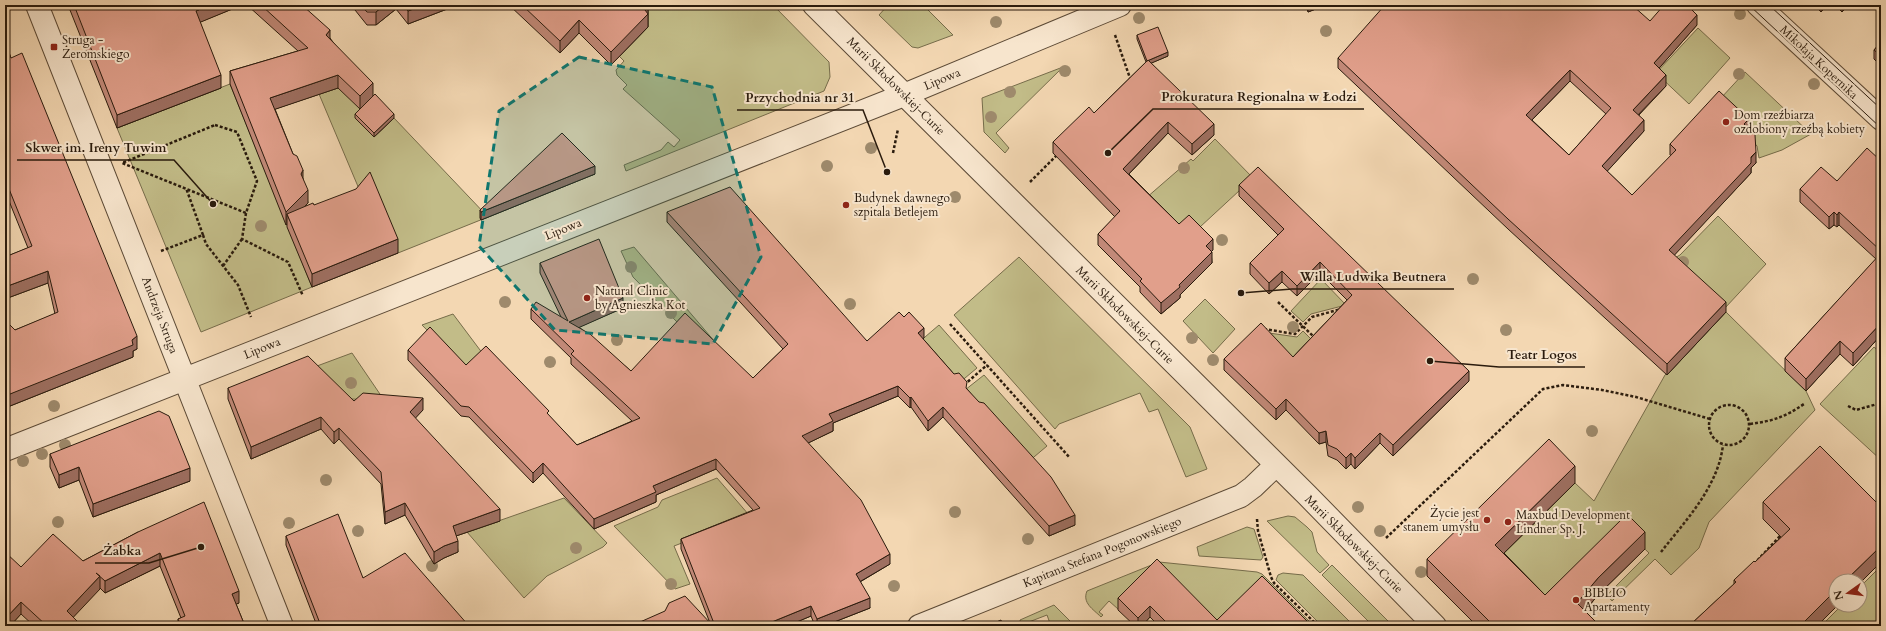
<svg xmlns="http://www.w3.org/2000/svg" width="1886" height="631" viewBox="0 0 1886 631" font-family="Cardo,serif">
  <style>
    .green { fill: #c2bc88; stroke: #766c4a }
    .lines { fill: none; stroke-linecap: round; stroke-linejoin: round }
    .minor-casing { stroke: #5c4a36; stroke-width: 24 }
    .path { stroke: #2a1b0d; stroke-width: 2.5; stroke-dasharray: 3 2; stroke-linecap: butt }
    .minor { stroke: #f7e5cd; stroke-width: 22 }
    .tram { stroke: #2a1b0d; stroke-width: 1 }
    .tree { fill: #9e8a6c }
    .wall { fill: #c28978; stroke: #2a1b0d; fill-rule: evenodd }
    .shaded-wall { fill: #9e6f61; stroke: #2a1b0d }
    .building { fill: #e19f8b; stroke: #2a1b0d; fill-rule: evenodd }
    .marked { fill: #0f766e; fill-opacity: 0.2; stroke: #0f766e; stroke-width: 3; stroke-dasharray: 8 5; stroke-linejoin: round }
    .poi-dot { fill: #8f2418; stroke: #f7e5cd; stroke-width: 1.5 }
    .labels { text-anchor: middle; stroke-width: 4; stroke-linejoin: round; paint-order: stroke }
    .poi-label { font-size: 12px; fill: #2a1b0d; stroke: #f7e5cd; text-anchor: start }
    .street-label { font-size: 12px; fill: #2a1b0d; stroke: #f7e5cd }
    .leader { fill: none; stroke: #2a1b0d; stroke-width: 1.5 }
    .callout-dot { fill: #2a1b0d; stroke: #f7e5cd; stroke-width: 1.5 }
    .callout-label { font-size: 13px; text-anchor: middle; font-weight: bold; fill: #2a1b0d; stroke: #f7e5cd; stroke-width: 4; stroke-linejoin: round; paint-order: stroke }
  </style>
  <rect width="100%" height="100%" fill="#f3d7b2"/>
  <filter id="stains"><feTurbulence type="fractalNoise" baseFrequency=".005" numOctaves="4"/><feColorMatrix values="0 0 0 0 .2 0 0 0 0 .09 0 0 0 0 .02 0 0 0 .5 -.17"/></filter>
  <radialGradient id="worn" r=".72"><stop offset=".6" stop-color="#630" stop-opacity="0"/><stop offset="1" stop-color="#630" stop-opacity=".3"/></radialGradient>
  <path class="green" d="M621,5H773L829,62L830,77L824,91L626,171L624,165L661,150L668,142L674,147L680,140L623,89L627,85L617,75L616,70L624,61L619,56L648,27Z
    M888,5H923L953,35L918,48L912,47L879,15Z
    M1698,28L1730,58L1689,104L1656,73Z
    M1063,67L996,133L1009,148L1005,153L984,132L982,98Z
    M1745,72L1811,134L1782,150L1759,158L1757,146L1747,135L1752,128L1721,98Z
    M358,80L375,99L356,118L374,137L394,118L488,217L398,253L372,191L362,196L319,94Z
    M230,84L312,287L201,332L117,128Z
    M1215,139L1253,178L1200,227L1178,231L1146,198L1191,159L1193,161Z
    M1718,216L1766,264L1725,308L1671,260L1680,255Z
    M634,247L727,356L677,322L633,277L621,251Z
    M1019,257L1190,427L1207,469L1186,477L1158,409L1149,412L1140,393L1059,424L1055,429L954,315Z
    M1321,279L1346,305L1311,314L1303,322L1291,311Z
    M1205,299L1235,329L1213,353L1183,321Z
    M1726,312L1806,391L1815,410L1709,522L1699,548L1671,575L1655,559L1612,601L1607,595L1649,553L1626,531L1544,611L1495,562L1575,483L1594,501L1665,375Z
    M453,314L483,354L466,370L422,325Z
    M939,325L977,368L959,383L918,343Z
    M1303,331L1312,340L1300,355L1288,360L1262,332L1297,337Z
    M1874,347L1881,353V460L1820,404Z
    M352,353L384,400L350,399L317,366Z
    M984,375L1047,446L1028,462L965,390Z
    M717,478L762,530L724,527L674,546L690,584L675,589L614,526L658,507L662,500Z
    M564,498L607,543L603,547L547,576L524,598L467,532Z
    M1288,516L1295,517L1307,527L1312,532L1317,552L1329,565L1320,573L1267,521Z
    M1247,527L1254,529L1263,557L1261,560L1199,556L1197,547Z
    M1159,562L1257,572L1262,574L1314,626H1223L1118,609L1109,601L1099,612L1103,615L1101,617C1093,609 1082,603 1087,591Z
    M1332,565L1393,626H1373L1322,575Z
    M1881,566V626H1821L1842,605H1860V587Z
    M1283,573L1303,575L1354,626H1322L1276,580L1278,575Z
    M1054,605L1075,626H1051L1047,615L1021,625L1020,620Z"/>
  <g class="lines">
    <defs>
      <path id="minor" d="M37,5L282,626
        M814,5L1307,495L1435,626
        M1758,5L1881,119
        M5,450L904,95L1120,5
        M919,626L1241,496L1253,487L1276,465"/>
    </defs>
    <use href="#minor" class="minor-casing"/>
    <path class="path" d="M1115,35L1131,81
      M215,125L237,132L257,181L246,213L122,163Z
      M893,153L898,129
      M1030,182L1057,155
      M246,213L242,239L288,262L303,296
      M203,235L206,244L238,285L251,317
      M161,251L203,235L186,188
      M223,266L242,239
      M1278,302L1315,338
      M950,324L1070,458
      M1264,329L1295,334L1312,317L1341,309
      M964,385L987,365
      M1709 425a20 20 0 1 1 40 0a20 20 0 1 1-40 0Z
      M1848,406L1856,410L1881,403
      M1750,424C1773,421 1785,417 1804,404
      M1257,519L1258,531L1271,577L1274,583L1318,626
      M1386,538L1543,389L1563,385L1602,390L1636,397L1710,419
      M1661,552C1686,520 1718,487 1723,445
      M1754,564L1780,536"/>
    <use href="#minor" class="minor"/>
    <path class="tram" d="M1749,5L1881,128
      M1769,5L1881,109"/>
  </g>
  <g class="tree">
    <circle cx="1740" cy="14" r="6"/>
    <circle cx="1139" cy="18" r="6"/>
    <circle cx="996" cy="22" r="6"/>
    <circle cx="1326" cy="31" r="6"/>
    <circle cx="1065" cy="71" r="6"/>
    <circle cx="1739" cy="74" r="6"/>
    <circle cx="1814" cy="84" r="6"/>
    <circle cx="1010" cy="92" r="6"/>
    <circle cx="991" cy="117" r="6"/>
    <circle cx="871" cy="148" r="6"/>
    <circle cx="827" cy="166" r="6"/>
    <circle cx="1184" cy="168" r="6"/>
    <circle cx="955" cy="197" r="6"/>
    <circle cx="261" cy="226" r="6"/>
    <circle cx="1222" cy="240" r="6"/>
    <circle cx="1683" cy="262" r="6"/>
    <circle cx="631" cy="267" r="6"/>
    <circle cx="1473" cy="279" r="6"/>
    <circle cx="505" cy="302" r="6"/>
    <circle cx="850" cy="304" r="6"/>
    <circle cx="671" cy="313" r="6"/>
    <circle cx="1293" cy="327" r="6"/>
    <circle cx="1506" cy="330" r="6"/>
    <circle cx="1192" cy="338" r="6"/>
    <circle cx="617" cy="340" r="6"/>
    <circle cx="1213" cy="360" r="6"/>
    <circle cx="550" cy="362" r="6"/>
    <circle cx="351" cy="383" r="6"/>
    <circle cx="54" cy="406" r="6"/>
    <circle cx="1592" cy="431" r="6"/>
    <circle cx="65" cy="445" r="6"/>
    <circle cx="42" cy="454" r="6"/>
    <circle cx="23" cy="461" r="6"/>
    <circle cx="326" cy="480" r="6"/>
    <circle cx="1358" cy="507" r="6"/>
    <circle cx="955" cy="512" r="6"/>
    <circle cx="58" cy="522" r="6"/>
    <circle cx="289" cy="523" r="6"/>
    <circle cx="358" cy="531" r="6"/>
    <circle cx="1380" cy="531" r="6"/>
    <circle cx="1028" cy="539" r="6"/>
    <circle cx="576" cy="548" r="6"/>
    <circle cx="432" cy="566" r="6"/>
    <circle cx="1421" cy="572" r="6"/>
    <circle cx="671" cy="584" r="6"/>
    <circle cx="894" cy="586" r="6"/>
  </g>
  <path class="wall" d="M68,5H242L200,22L221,88L117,128Z
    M247,5H302L330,38L373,96L394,118L374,137L355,118V114L360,109L338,88L275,109L303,179L308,203L305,206L314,205L398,253L312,287L287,227V224L286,225L230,84V71L298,51Z
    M351,5H455V6L408,24L396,9L376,25H367Z
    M509,5H645L648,7V27L611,65L579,33L560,53Z
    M1306,5H1326L1308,12Z
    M1814,5H1828L1821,12Z
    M1835,5H1848L1842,12Z
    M1650,21L1697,25L1659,68L1666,86L1639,115L1644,131L1607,171L1632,195L1671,156L1670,155V144L1749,129L1756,163L1751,168V173L1674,255L1726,312L1667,375L1508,229L1338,68V58ZM1570,81L1606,114L1569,155L1532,120Z
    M1137,35L1168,56L1151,63L1214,135L1192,155L1168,133L1129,174L1179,224L1213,250L1211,251L1212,263L1180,295V298L1161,314L1140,292V287L1098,245V234L1115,217L1053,153V142L1094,113L1146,62L1137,39Z
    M5,42L11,58L137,349L133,351V357L5,408V320L15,330L55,314L48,283L5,299V257L28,248L5,191Z
    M1881,42V66L1874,59V50Z
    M1881,161V335L1853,366L1840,354L1806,391L1785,371V358L1876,259L1839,225L1837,227L1834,225L1829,229L1800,202V189L1837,181Z
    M595,174L481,220L480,218V210Z
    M1239,185L1469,381L1393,456L1380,443L1355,469L1351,464L1346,469L1337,460L1328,456L1326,442L1319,444L1286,410L1276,420L1224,370V359L1293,357L1347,300L1320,273L1297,296L1282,282L1269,294L1250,274V263L1278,235L1239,196Z
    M667,212L867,341L904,317L924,338L923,339L967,389L1075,525L1049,536L943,417L928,431L911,407L910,408L898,396L833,423V431L808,443L890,564L860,582L870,608L824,626H815L811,616L787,626H631L710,623L681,549V539L753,510L716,469L656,495V502L594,529L543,473L533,483L469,417L461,416L408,360V350L466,365L549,416L577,445L632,421L571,364V358L531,319V309L561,317L540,273V263L623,308L579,327L631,371L753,378L783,349L667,222Z
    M228,388L354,401L423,410L415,418L500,521L456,536L458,552L444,558L434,564L405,515L385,524L381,484L339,439L334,444L321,429L251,459L228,399Z
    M50,454L190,481L93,517L79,480L59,488L50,467Z
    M1575,483L1504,553L1545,595L1645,549L1598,595L1585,611L1600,626H1477L1427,576V559Z
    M1763,502L1881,507V562L1817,626H1689L1734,584V580L1755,562L1781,537L1763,519Z
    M138,532L239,603L236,604L245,626H178V619L181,618L160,566L105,593L100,588L73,617L82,626H34L21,614L10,626L21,567L83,561Z
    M286,536L363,578L469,626H317L286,545Z
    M1118,598L1217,620L1312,626H1159L1150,617L1142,626H1135L1118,610Z"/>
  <path class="shaded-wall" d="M210,5H242L196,24V11Z
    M384,5H396V9L376,25V12Z
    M424,5H455V6L408,24V11Z
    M1308,5H1326L1308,12Z
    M1821,5H1828L1821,12Z
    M1842,5H1848L1842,12Z
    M648,7V27L611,65V52Z
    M1697,15V25L1654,74V63Z
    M579,20V33L560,53V41Z
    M330,30V43L326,35Z
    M1168,52V56L1147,65V61Z
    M1570,70V81L1526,126V115Z
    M221,75V88L117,128V115Z
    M338,75V88L270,111V98Z
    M1666,75V86L1633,120V110Z
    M373,83V96L360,109V96Z
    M394,114V118L374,137V133Z
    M1749,119V129L1744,124Z
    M1644,120V131L1602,177V166Z
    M1168,122V133L1123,180V169Z
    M1214,124V135L1192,155V144Z
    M1756,152V163L1751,168V173L1669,261V250Z
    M595,166V174L481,220V212Z
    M303,170V183L301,174Z
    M308,190V203L290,221L287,214V224L286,225V212Z
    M1834,212V225L1829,229V217Z
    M1839,212V225L1837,227V215Z
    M398,239V253L312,287V274Z
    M1213,239V250L1206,257V246Z
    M1212,252V263L1180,295V298L1161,314V303Z
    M1320,262V273L1297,296V286Z
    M48,271V283L5,299V287Z
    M1282,271V282L1269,294V283Z
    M623,298V308L569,332V322Z
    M1726,302V312L1667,375V364Z
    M1881,323V335L1853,366V353Z
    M924,328V338L918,343V333Z
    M137,336V349L133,351V357L5,408V396L132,340Z
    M1840,341V354L1806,391V379Z
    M1469,371V381L1393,456V445Z
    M898,386V396L833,423V431L802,446V436L829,414Z
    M911,397V407L910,408V398Z
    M423,398V410L410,424V412Z
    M1286,399V410L1276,420V409Z
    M943,407V417L928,431V421Z
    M321,417V429L251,459V447Z
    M339,428V439L334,444V432Z
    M1326,431V442L1319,444V433Z
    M1380,433V443L1355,469V458Z
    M1351,453V464L1346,469V458Z
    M716,459V469L656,495V502L594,529V519L653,486Z
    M543,463V473L533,483V473Z
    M1575,466V483L1495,562V545Z
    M79,467V480L59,488V475Z
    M190,468V481L93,517V504Z
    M405,503V515L385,524V512Z
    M500,509V521L453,537V526Z
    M1075,515V525L1049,536V526Z
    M1645,532V549L1598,595L1577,620V603L1598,578Z
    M458,541V552L444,558L434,564V552L444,546Z
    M1881,546V562L1860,583V581H1845Z
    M160,553V566L105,593V581Z
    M890,554V564L856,584V574Z
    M100,576V589L67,624V611Z
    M1836,590V605H1838L1817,626H1800Z
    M239,591V603L232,606V594Z
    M870,598V608L824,626H817V619Z
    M21,602V614L10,626H5V619Z
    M811,606V616L787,626H762Z
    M1150,606V617L1142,626H1138V618Z"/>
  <path class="building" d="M74,5H210L196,11L221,75L117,115Z
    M261,5H302L330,30L326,35L373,83L360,96L338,75L270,98L293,154L297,156L303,170L301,174L308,190L286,212L230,71L308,48Z
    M361,5H384L376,12H367Z
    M403,5H424L408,11Z
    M522,5H645L648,7L645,10L648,14L611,52L579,20L560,41Z
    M1385,5H1632L1650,21L1664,5H1687L1697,15L1654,63L1666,75L1633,110L1644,120L1602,166L1632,195L1676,150L1670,144L1719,91L1749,119L1744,124L1755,135L1756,152L1751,157V163L1669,250L1726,302L1667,364L1508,219L1338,58ZM1570,70L1611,108L1569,155L1526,115Z
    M1158,27L1168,52L1147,61L1137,35Z
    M5,42L11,58L22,53L137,336L132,340L133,345L5,396V320L15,330L58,312L48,271L5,287V257L32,246L5,179Z
    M1881,42V56L1874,50Z
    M1148,60L1214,124L1192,144L1168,122L1123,169L1179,224L1189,215L1213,239L1206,246L1212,252L1179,285L1180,287L1161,303L1140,281L1142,279L1098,234L1120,211L1053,142L1089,107L1094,113Z
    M375,94L394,114L374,133L355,114Z
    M562,133L595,166L481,212L480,210Z
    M1867,148L1881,161V251L1839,212L1837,215L1834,212L1829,217L1800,189L1821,167L1837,181Z
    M1258,167L1469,371L1393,445L1380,433L1355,458L1351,453L1346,458L1337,449L1328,445L1326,431L1319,433L1286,399L1276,409L1224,359L1261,323L1293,357L1352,295L1320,262L1297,286L1282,271L1269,283L1250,263L1284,229L1239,185Z
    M370,172L398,239L312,274L287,214L313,203L314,205L356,189Z
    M730,187L867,341L899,312L904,317L909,312L924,328L918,333L954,374L959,373L967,382L966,388L979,402L984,403L1051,477L1075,515L1049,526L943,407L928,421L911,397L910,398L898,386L829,414L833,421L802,436L861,500L890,554L856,574L870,598L817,619L811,606L762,626H715L681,539L760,508L716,459L653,486L656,492L594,519L543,463L533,473L469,407L461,406L408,350L430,327L466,365L486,346L549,411L547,413L577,445L640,418L571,354L574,351L531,309L536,302L568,321L540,263L599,239L623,298L569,322L590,334L631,371L685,313L753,378L788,344L667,212Z
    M1881,253V323L1853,353L1840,341L1806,379L1785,358Z
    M308,356L354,401L363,393L423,398L410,412L500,509L453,526L458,541L444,546L434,552L405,503L385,512L381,472L339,428L334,432L321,417L251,447L228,388Z
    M159,411L169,416L190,468L93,504L79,467L59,475L50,454Z
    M1549,439L1575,466L1495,545L1545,595L1627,514L1645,532L1598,578L1577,603L1600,626H1494L1427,559Z
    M1820,446L1881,507V546L1845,581H1836V590L1800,626H1689L1736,582L1734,580L1754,561L1755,562L1790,529L1763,502Z
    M204,502L239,591L232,594L245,626H181L178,619L185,616L160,553L105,581L96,573L100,576L67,611L82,626H47L21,602L5,619V552L21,567L53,534L83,561L138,532Z
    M338,514L363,578L405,553L469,626H321L286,536Z
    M1157,559L1217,620L1262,576L1312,626H1170L1150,606L1138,618L1118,598Z
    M685,596L713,626H631L665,611L669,603Z
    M1001,620L1003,626H987Z"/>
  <path class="marked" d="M579,57L712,87L761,257L713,344L555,330L479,246L499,111Z"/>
  <g class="poi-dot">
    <rect x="50" y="43" width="8" height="8" rx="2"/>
    <circle cx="1726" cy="122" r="4"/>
    <circle cx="846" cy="205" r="4"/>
    <circle cx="587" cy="298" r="4"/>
    <circle cx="1487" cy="520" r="4"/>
    <circle cx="1508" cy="522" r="4"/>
    <circle cx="1576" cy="600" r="4"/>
  </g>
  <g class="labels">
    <g class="poi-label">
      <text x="62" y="44">Struga -<tspan x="62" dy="14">Żeromskiego</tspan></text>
      <text x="1734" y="119">Dom rzeźbiarza<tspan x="1734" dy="14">ozdobiony rzeźbą kobiety</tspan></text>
      <text x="854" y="202">Budynek dawnego<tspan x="854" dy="14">szpitala Betlejem</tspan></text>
      <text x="595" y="295">Natural Clinic<tspan x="595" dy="14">by Agnieszka Kot</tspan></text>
      <text x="1479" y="517" text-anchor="end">Życie jest<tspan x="1479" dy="14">stanem umysłu</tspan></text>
      <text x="1516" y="519">Maxbud Development<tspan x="1516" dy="14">Lindner Sp. J.</tspan></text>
      <text x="1584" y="597">BIBLIO<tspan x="1584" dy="14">Apartamenty</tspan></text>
    </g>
    <g class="street-label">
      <text transform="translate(1819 62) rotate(43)" y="4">Mikołaja Kopernika</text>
      <text transform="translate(942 79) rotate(-23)" y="4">Lipowa</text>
      <text transform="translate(896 86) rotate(45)" y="4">Marii Skłodowskiej-Curie</text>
      <text transform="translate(563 229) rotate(-22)" y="4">Lipowa</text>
      <text transform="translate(160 315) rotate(69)" y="4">Andrzeja Struga</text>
      <text transform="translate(1125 315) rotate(45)" y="4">Marii Skłodowskiej-Curie</text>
      <text transform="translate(262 348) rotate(-22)" y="4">Lipowa</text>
      <text transform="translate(1354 544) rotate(45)" y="4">Marii Skłodowskiej-Curie</text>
      <text transform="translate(1102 552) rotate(-22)" y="4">Kapitana Stefana Pogonowskiego</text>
    </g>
  </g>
  <path class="leader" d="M1108 153L1153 109H1364M887 172L863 110H737M213 204L174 160H17M1241 293L1292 289H1454M1430 361L1499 367H1585M201 547L149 563H95"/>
  <g class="callout-dot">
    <circle cx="1108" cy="153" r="4"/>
    <circle cx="887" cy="172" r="4"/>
    <circle cx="213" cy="204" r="4"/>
    <circle cx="1241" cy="293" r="4"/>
    <circle cx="1430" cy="361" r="4"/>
    <circle cx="201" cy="547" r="4"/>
  </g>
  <g class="callout-label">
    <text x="1259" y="101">Prokuratura Regionalna w Łodzi</text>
    <text x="800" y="102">Przychodnia nr 31</text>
    <text x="96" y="152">Skwer im. Ireny Tuwim</text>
    <text x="1373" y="281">Willa Ludwika Beutnera</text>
    <text x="1542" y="359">Teatr Logos</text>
    <text x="122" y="555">Żabka</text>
  </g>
  <rect width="1886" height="631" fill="none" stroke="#f3d7b2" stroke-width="20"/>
  <rect x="6" y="6" width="1874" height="619" fill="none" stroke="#2a1b0d" stroke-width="2"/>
  <rect x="10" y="10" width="1866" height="611" fill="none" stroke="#2a1b0d"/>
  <g transform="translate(1848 593) rotate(256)"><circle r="19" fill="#f7e5cd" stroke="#a59480"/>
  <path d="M0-3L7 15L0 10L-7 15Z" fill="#8f2418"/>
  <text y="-6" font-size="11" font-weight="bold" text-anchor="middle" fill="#2a1b0d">N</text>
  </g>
  <rect width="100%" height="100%" filter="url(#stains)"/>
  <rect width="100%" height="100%" fill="url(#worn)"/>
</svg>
